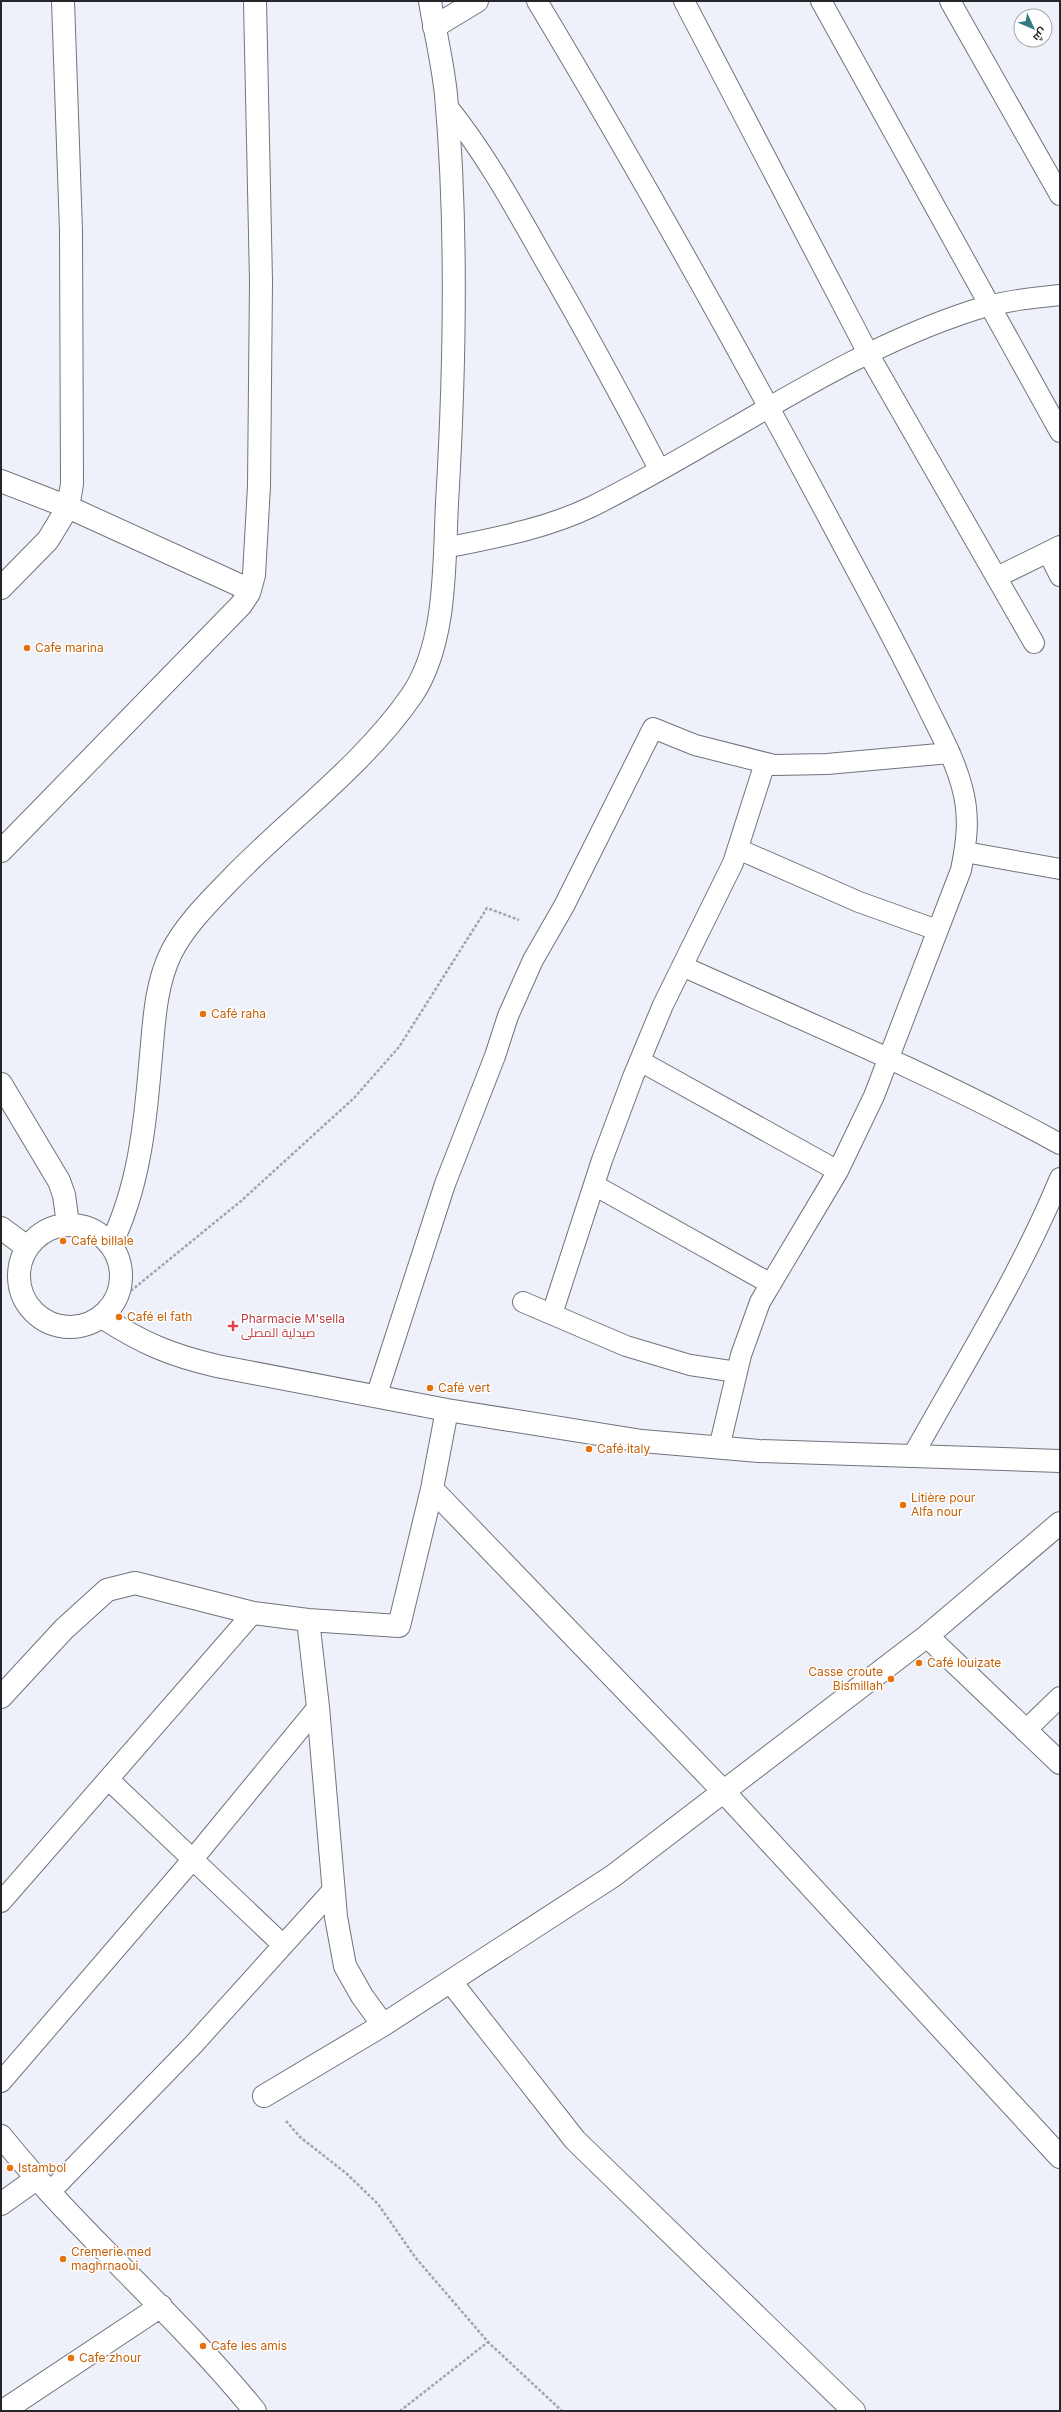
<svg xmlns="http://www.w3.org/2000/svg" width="1061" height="2412" viewBox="0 0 1061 2412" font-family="Inter,Cairo,sans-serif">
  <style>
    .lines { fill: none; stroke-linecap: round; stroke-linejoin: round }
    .lane-casing { stroke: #71747c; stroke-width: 22 }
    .street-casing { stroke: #71747c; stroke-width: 24 }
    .path { stroke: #a2a4ab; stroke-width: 2.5; stroke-dasharray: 3 2; stroke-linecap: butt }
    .lane { stroke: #fff; stroke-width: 20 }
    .street { stroke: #fff; stroke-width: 22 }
    .food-dot { fill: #e8710a; stroke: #fff; stroke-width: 1.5 }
    .health-dot { fill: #e0444e; stroke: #fff; stroke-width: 1.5 }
    .labels { text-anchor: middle; stroke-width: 3; stroke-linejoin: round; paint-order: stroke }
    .food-label { font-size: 12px; fill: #c56008; stroke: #fff; text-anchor: start }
    .health-label { font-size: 12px; fill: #be3a42; stroke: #fff; text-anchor: start }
  </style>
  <rect width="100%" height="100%" fill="#eef0fa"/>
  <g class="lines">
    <defs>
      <path id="lane" d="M537,1C644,179 745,361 843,545C871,597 899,649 925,702C938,729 954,757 962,787C970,816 967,841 961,870L874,1096L838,1171L760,1302L741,1355L719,1448
        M684,1L869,355L1034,643
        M821,1L1060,432
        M950,1L1060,195
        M447,106C485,153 514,206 544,259C584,328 622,398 659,469
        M445,548C494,538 545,529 591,507C719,444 837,354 974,310C1002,301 1031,298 1060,295
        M1048,552L1060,576
        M997,577L1060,546
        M738,849L859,902L937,930
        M965,852L1060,869
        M682,966C809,1023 938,1077 1060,1144
        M640,1061L838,1171
        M594,1185L771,1284
        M523,1302L626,1346L690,1365L737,1372
        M552,1314L602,1160L633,1077L663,1005L733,863L765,763
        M376,1397L445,1184L495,1056L508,1016L533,960L564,906L653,728L695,745L774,765L827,764L950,753
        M912,1457C962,1367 1021,1273 1060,1178
        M1025,1731L1060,1697
        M109,1780L283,1945
        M1,1902L253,1613
        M1,2082L193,1859L318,1707
        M49,2193L193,2045L334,1889"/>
      <path id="street" d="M434,27L477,1
        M1,481L68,507L250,590
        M1,588L48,540L68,507L72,484L71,231L63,1
        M1,851L241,605L249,593L254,575L259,486L261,281L255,1
        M1,1084L59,1181L64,1195L68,1224
        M19 1276a51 51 0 1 1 102 0a51 51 0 1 1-102 0Z
        M1,1228L27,1247
        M111,1244C138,1189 145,1127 150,1066C154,1028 154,988 171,953C185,925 209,902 231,879C289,819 364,765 412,695C447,643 444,564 447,503C455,368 458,230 446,95C443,64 435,32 430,1
        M102,1317C142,1343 170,1355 217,1366L447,1410L642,1441L759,1451L1060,1461
        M447,1410L432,1489L724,1792L1060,2157
        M308,1620L318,1707L336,1917L345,1966L362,1996L383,2025
        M927,1636L1060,1763
        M1,1697L64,1629L107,1590L135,1583L253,1613L308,1620L399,1626L432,1489
        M451,1982L575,2140L854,2411
        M264,2096L383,2025L613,1876L927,1636L1060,1523
        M1,2136C79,2233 176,2314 255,2411
        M1,2204L36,2179
        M3,2411L161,2306"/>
    </defs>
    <use href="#lane" class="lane-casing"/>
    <use href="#street" class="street-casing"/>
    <path class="path" d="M127,1294L241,1201L354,1098L399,1047L487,908L519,920
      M286,2121L300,2137L347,2174L378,2204L415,2257L488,2342L562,2411
      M400,2411L488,2342"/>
    <use href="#lane" class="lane"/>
    <use href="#street" class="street"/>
  </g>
  <g class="food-dot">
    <circle cx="27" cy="648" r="4"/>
    <circle cx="203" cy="1014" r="4"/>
    <circle cx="63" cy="1241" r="4"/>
    <circle cx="119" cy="1317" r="4"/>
    <circle cx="430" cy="1388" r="4"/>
    <circle cx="589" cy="1449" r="4"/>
    <circle cx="903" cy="1505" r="4"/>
    <circle cx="919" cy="1663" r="4"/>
    <circle cx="891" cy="1679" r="4"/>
    <circle cx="10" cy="2168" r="4"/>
    <circle cx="63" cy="2259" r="4"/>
    <circle cx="203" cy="2346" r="4"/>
    <circle cx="71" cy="2358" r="4"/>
  </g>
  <path class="health-dot" d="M231 1320h4v4h4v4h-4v4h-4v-4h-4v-4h4z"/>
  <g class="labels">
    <g class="food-label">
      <text x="35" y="652">Cafe marina</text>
      <text x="211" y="1018">Café raha</text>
      <text x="71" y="1245">Café billale</text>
      <text x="127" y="1321">Café el fath</text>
      <text x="438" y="1392">Café vert</text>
      <text x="597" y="1453">Café italy</text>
      <text x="911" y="1502">Litière pour<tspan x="911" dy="14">Alfa nour</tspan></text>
      <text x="927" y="1667">Café louizate</text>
      <text x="883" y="1676" text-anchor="end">Casse croute<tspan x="883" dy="14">Bismillah</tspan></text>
      <text x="18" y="2172">Istambol</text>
      <text x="71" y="2256">Cremerie med<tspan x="71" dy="14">maghrnaoui</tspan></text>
      <text x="211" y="2350">Cafe les amis</text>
      <text x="79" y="2362">Cafe zhour</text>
    </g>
    <g class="health-label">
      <text x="241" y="1323">Pharmacie M'sella<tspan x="241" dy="14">صيدلية المصلى</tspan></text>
    </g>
  </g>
  <rect width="1061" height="2412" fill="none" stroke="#252629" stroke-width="4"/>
  <g transform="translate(1033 28) rotate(134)"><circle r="19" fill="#ffffff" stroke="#a8a8a9"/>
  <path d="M0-3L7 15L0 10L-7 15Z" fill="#327a83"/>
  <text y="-6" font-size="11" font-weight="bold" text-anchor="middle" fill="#252629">ش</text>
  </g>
</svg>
